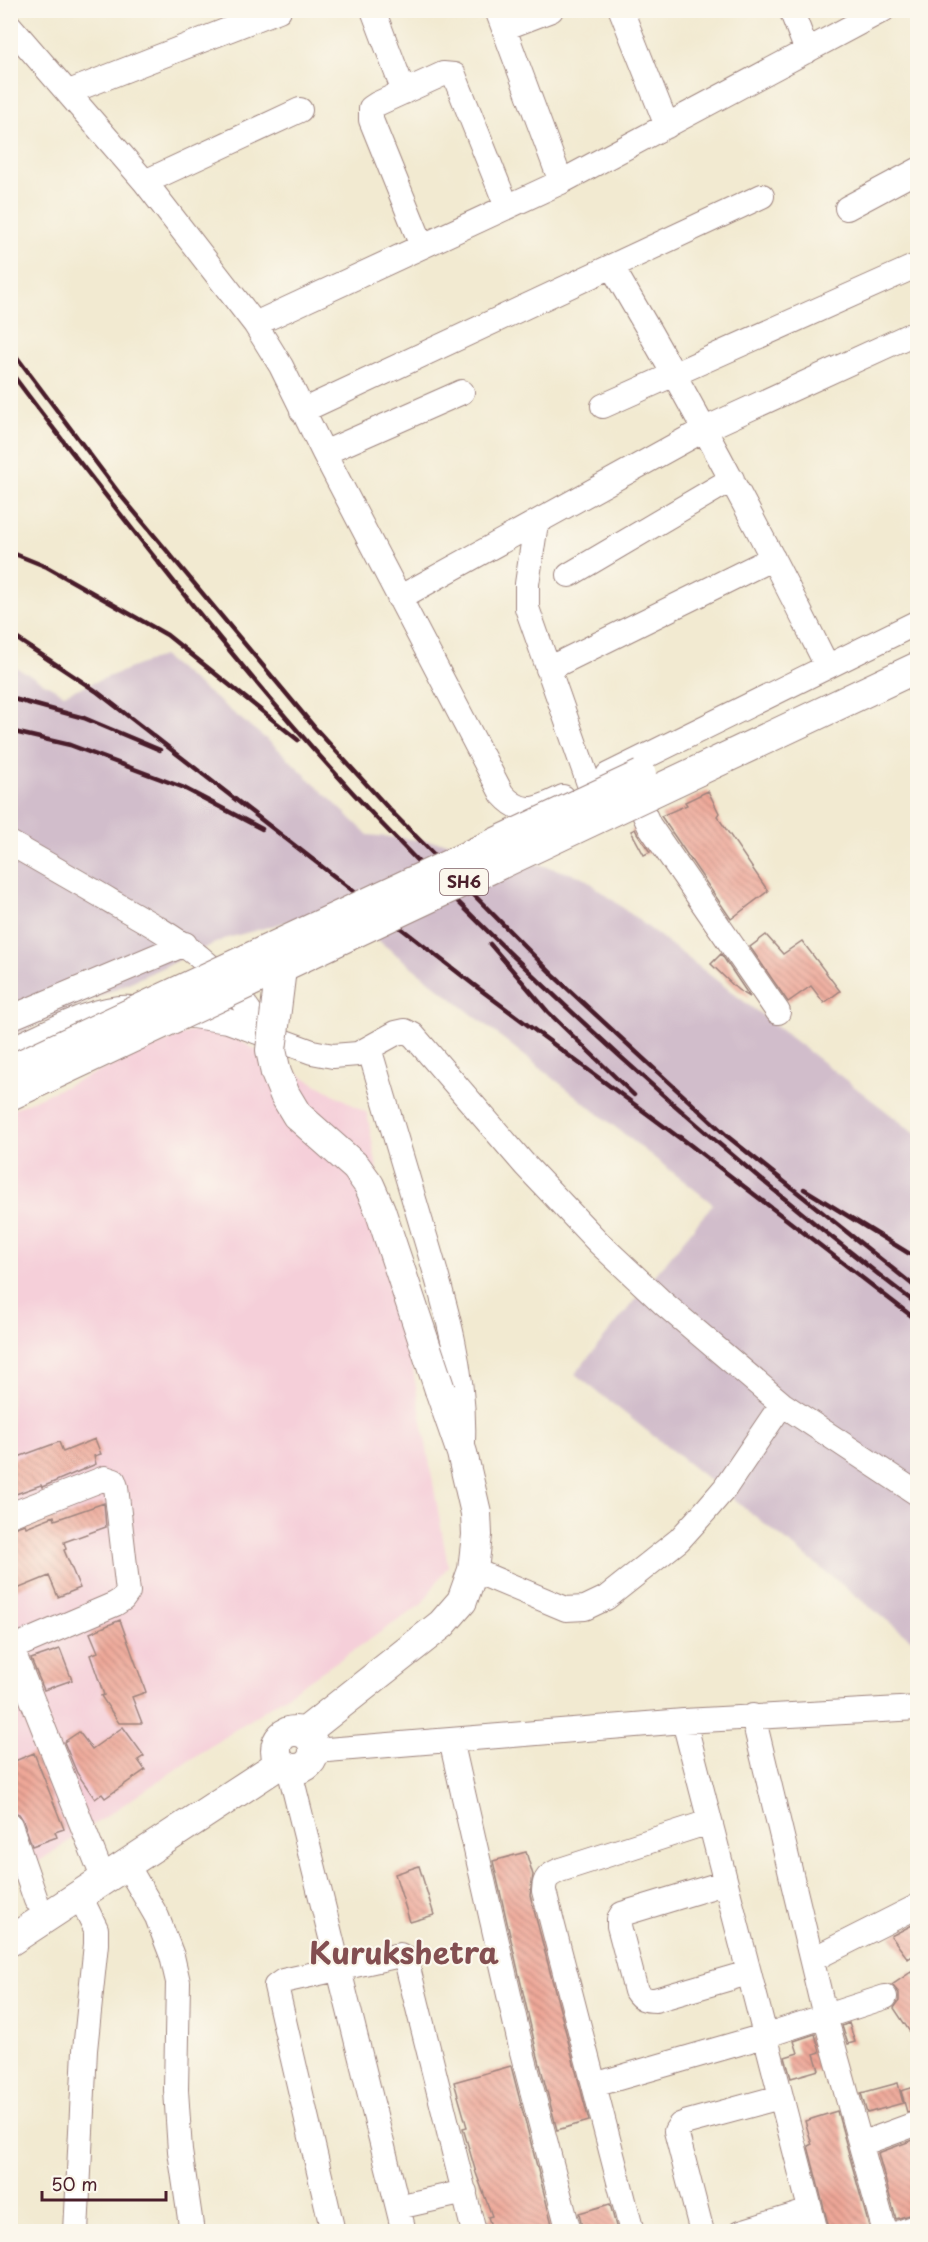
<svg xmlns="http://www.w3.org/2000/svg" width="928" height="2242" viewBox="0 0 928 2242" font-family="'Playpen Sans',sans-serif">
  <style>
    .built { fill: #f5cfd9 }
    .railway { fill: #d1bdcb }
    .building { fill: url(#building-back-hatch) }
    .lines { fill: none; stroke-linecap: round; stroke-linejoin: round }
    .minor-casing { stroke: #9e847e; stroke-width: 26 }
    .major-casing { stroke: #9e847e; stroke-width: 32 }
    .minor { stroke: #fff; stroke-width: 24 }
    .major { stroke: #fff; stroke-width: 30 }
    .rail { stroke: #4a1f2b; stroke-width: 4.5 }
    .major-bridge-casing { stroke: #9e847e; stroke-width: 32; stroke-linecap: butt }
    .major-bridge { stroke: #fff; stroke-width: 30 }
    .labels { text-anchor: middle; stroke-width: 4.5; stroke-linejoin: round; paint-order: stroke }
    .shield { fill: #fbf7ec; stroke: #7f6065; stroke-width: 1.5 }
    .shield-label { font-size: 16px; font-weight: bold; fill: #4a1f2b }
    .town-label { font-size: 30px; font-weight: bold; fill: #834f51; stroke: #fbf7ec }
  </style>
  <defs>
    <pattern id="building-back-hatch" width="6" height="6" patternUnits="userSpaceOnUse" patternTransform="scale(1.5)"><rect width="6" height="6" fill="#eea798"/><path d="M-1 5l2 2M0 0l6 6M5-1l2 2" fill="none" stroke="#c3877c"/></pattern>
  </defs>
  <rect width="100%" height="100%" fill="#fbf7ec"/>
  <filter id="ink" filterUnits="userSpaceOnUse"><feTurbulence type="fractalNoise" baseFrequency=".0167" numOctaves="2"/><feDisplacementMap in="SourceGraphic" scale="12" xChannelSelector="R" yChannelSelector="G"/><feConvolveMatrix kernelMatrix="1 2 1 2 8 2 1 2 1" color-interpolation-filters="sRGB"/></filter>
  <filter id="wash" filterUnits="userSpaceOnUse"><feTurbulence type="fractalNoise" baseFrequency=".008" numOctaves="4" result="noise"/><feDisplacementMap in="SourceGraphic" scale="24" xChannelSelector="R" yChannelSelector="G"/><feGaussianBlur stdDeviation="1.35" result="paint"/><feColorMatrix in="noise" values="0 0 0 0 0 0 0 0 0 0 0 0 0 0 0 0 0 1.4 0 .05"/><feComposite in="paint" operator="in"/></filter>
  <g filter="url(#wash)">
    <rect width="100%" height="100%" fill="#f2ead1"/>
    <path class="built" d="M209,1023L367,1113L448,1566L421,1605L11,1880V1110Z"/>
    <path class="railway" d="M162,656L275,746L368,835L471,845L583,877L917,1135V1644L575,1374L713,1204L337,908L224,939L11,1037L10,664L64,694Z"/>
    <g id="blocks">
      <path class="building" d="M708,791L719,813L717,816L768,891L731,919L661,816L687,805L685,802Z
        M635,829L637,833L650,852L644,855L631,831Z
        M766,935L783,954L802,941L840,991L824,1003L811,986L788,1002L750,947Z
        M721,954L750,997L738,990L711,964Z
        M95,1439L101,1454L94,1456L96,1464L42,1487L41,1485L13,1495L14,1498L10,1500V1460L59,1442L63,1452Z
        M104,1503L106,1527L64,1542L66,1549L64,1550L80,1588L58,1597L49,1576L10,1592V1529L25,1524L26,1527L54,1516L55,1520Z
        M120,1620L146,1692L132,1697L142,1723H119L101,1696L104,1695L90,1655L98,1652L90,1633Z
        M60,1649L72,1680L44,1690L31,1659Z
        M123,1727L144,1756L138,1760L145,1770L105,1798L102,1794L95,1799L77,1773L64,1742L79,1732L92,1749Z
        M34,1753L64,1829L55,1832L57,1837L32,1846L23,1820L19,1814L10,1811V1763Z
        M526,1852L533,1875L530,1895L589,2121L557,2130L536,2049L493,1861Z
        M419,1866L434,1915L410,1922L395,1874Z
        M918,1922V1952L908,1959L891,1936Z
        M911,1972L918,1982V2044L894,2008L899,2001V1993L892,1985Z
        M849,2023L855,2042L848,2044L842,2026Z
        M815,2034L820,2052L814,2054L819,2070L791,2078L785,2057L798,2053L794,2041Z
        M511,2066L554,2232H493L488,2217L492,2216L476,2173L463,2128L467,2127L454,2082Z
        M898,2083L903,2103L867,2113L861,2093Z
        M918,2086V2109L907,2112L901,2091Z
        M837,2111L870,2230L863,2232H830L808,2146L812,2144L805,2121Z
        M916,2139L918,2212L896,2219L878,2153Z
        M610,2204L617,2230L583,2232L579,2213Z"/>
    </g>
  </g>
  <g filter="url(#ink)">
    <use href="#blocks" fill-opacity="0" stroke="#9e847e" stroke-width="1.5"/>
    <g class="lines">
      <defs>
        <path id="minor" d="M373,10L404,92
          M497,10L561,182
          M621,10L667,126
          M791,10L807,51
          M10,26L145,182L255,324L281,366L324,453L502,794C523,818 538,809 563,797
          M504,28L551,10
          M69,92L279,10
          M145,182L300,110
          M847,208L918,170
          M422,246L371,120V108L377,104L443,74L454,75L507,207
          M612,267C689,397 760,530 827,666
          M255,324L561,182L883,10
          M603,406L918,265
          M302,411L762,196
          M324,453L462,392
          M536,523L527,584V608L589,784
          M569,575L732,479
          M399,598L705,429L908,336
          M548,669L773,558
          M608,775L918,622
          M630,782L649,825L778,1012
          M10,843C45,863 80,883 114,903C178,939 228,967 263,1034
          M178,1014L228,1021L312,1052L333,1056L358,1054L396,1033L405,1031L413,1035L525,1165L598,1242L663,1303L782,1404L918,1494
          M10,1018L185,944
          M369,1048C387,1107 404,1165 421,1223C442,1294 466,1368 463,1442
          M10,1049C44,1035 97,1004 132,1008
          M10,1515L105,1478L114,1481L116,1487L128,1592L123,1599L115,1604L12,1648
          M473,1570L566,1609L585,1608L606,1598L679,1540L707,1509L725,1488L782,1404
          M10,1644L104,1880
          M753,1716L825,2016L885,2232
          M684,1721L816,2232
          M451,1740L522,2052L569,2232
          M315,1751L684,1721L918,1708
          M289,1768L404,2232
          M10,1825L36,1900
          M127,1865L157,1917L172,1956L178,1982L176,2090L180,2151L192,2232
          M724,1883L622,1914L619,1919V1926L636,1991C641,1999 646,2000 655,2000L748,1973
          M813,1959L918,1906
          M594,2085L764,2036L885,1997
          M861,2144L918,2123
          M398,2207L465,2192
          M76,2232L85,2050L96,1944V1929L80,1896
          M333,2232L276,1986L283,1981L400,1955L405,1958L407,1964L474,2232
          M632,2232L544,1891C544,1878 549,1875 560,1870L709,1822
          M702,2232L676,2131L680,2125L688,2122L780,2097
          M741,2232L810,2211
          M901,2232L918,2226"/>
        <path id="major" d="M276 1750a19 19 0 1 1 38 0a19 19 0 1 1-38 0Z
          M304,1733L442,1624L462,1601L473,1570L477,1535L476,1513L462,1453L440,1390
          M10,1941L281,1763"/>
      </defs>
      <use href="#minor" class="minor-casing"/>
      <use href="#major" class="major-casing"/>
      <use href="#minor" class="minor"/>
      <use href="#major" class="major"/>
      <path class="rail" d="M10,348L122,497L315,728L390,810L555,977L727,1136L918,1289
        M10,371C54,431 101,489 147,548C221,642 298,735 381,823C547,997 726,1158 918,1305
        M10,552L47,567L167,635L298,740
        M10,634L96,691L474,985L685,1142
        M10,698L84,718L160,750
        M10,731L70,745L182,787L262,829
        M490,944L548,1012L634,1095
        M680,1137L918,1321
        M804,1189L918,1259"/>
      <defs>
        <path id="major-bridge" d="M281,969L271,1050L276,1073L285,1095L297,1115L356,1167L369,1185L380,1210L440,1390
          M10,1070L641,775
          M10,1095L918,667"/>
      </defs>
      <use href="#major-bridge" class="major-bridge-casing"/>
      <use href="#major-bridge" class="major-bridge"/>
    </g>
  </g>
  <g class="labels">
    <rect class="shield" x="440" y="869" width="48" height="26" rx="4.5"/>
    <g class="shield-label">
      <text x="464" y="888">SH6</text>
    </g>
    <g class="town-label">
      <text x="404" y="1964">Kurukshetra</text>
    </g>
  </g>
  <rect width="928" height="2242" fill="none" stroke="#fbf7ec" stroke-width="36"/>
  <path d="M42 2191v9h124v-9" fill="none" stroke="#4a1f2b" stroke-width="3"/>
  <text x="51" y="2191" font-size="18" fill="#4a1f2b" stroke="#fbf7ec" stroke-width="4.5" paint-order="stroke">50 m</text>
</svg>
